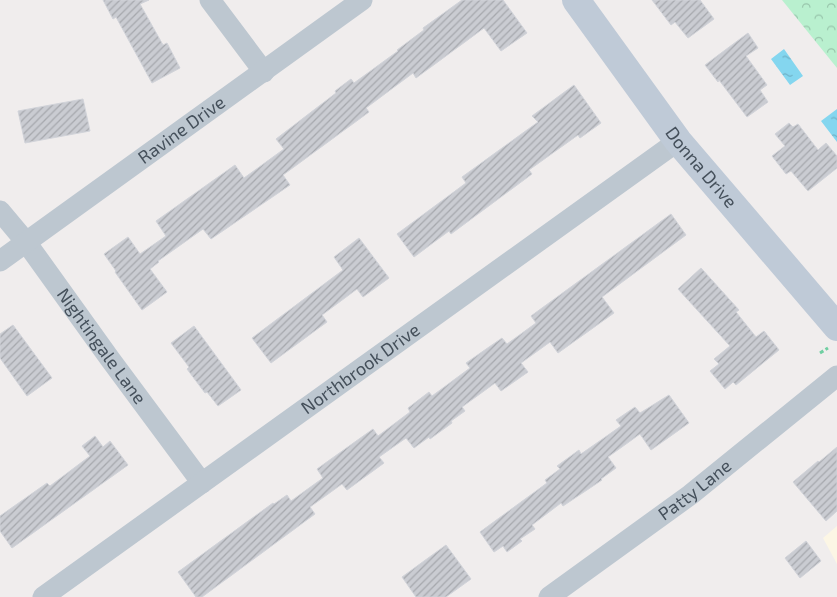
<svg xmlns="http://www.w3.org/2000/svg" width="837" height="597" viewBox="0 0 837 597" font-family="'Exo 2',sans-serif">
  <style>
    .commercial { fill: #fcf6e5 }
    .forest { fill: url(#forest-crowns) }
    .water { fill: url(#water-ripples) }
    .building { fill: url(#building-hatch); stroke: #d1d3d9 }
    .lines { fill: none; stroke-linecap: round; stroke-linejoin: round }
    .path { stroke: #70cfa2; stroke-width: 3; stroke-dasharray: 4 2.5; stroke-linecap: butt }
    .street { stroke: #bdc7d0; stroke-width: 21 }
    .secondary { stroke: #bfcad7; stroke-width: 28 }
    .labels { text-anchor: middle; stroke-width: 4.5; stroke-linejoin: round; paint-order: stroke }
    .street-label { font-size: 18px; fill: #45505b; stroke: #fff }
  </style>
  <defs>
    <pattern id="forest-crowns" width="20" height="18" patternUnits="userSpaceOnUse" patternTransform="scale(1.25)"><rect width="20" height="18" fill="#b9f0cf"/><path d="M2 6a3 3 0 1 1 6 0M12 15a3 3 0 1 1 6 0" fill="none" stroke="#98c5ab"/></pattern>
    <pattern id="water-ripples" width="26" height="14" patternUnits="userSpaceOnUse" patternTransform="scale(1.25)"><rect width="26" height="14" fill="#84d6ef"/><path d="M2 4q2-2 4 0t4 0M15 11q2-2 4 0t4 0" fill="none" stroke="#6eb0c5"/></pattern>
    <pattern id="building-hatch" width="6" height="6" patternUnits="userSpaceOnUse" patternTransform="scale(1.25)"><rect width="6" height="6" fill="#caccd2"/><path d="M-1 1l2-2M0 6l6-6M5 7l2-2" fill="none" stroke="#a6a8ad"/></pattern>
  </defs>
  <rect width="100%" height="100%" fill="#f0eded"/>
  <path class="commercial" d="M837,526V564L823,538Z"/>
  <path class="forest" d="M782,0H837V68Z"/>
  <path class="water" d="M784,49L803,76L790,85L771,59Z
    M837,109V142L821,121Z"/>
  <path class="building" d="M103,0H149L140,4L163,45L167,43L180,68L152,83L116,17L113,19Z
    M462,0H503L527,33L501,51L484,28L416,78L413,73L366,108L369,112L283,175L290,185L211,239L203,229L158,261L159,262L150,269L167,292L142,310L115,272L116,271L104,254L128,237L140,254L166,236L156,221L235,165L244,178L284,149L276,139L336,93L335,91L351,79L354,83L398,51L397,50L424,30L423,28Z
    M652,0H700L714,19L688,38L675,22L671,25Z
    M748,33L758,48L746,56L767,85L760,90L768,102L747,117L719,80L718,82L705,65Z
    M574,85L601,123L580,138L578,135L529,170L532,174L451,234L449,231L414,257L397,234L466,183L462,177L538,122L532,116Z
    M83,99L90,131L25,143L18,111Z
    M789,123L793,127L798,124L818,150L826,143L837,156V168L808,191L791,171L786,174L772,156L785,146L775,134Z
    M671,214L686,235L602,297L614,313L558,353L550,342L521,363L528,372L501,391L495,383L462,407L465,411L451,421L452,423L430,439L429,437L414,448L406,438L379,457L384,463L347,490L342,484L310,507L315,514L202,597H196L178,572L273,503L274,504L287,495L291,501L323,478L317,469L373,429L378,436L410,412L408,408L429,392L432,396L470,368L466,363L502,338L507,344L536,323L531,316Z
    M359,238L389,278L363,297L357,289L322,315L327,322L271,363L252,338L343,270L334,257Z
    M701,268L739,310L736,312L756,337L764,331L779,350L736,385L733,382L725,389L710,371L719,364L714,359L730,346L678,289Z
    M13,325L52,378L27,396L0,358V334Z
    M194,326L241,390L218,406L207,392L205,393L187,369L189,367L171,343Z
    M669,395L689,423L651,450L640,434L608,457L616,468L601,479L602,480L563,506L561,503L532,525L535,529L520,539L522,541L507,552L503,546L494,552L480,532L547,483L545,480L560,469L557,466L579,450L581,454L621,426L616,420L635,407L640,413Z
    M95,436L103,447L110,441L128,465L12,548L0,531V516L47,483L50,486L90,456L82,446Z
    M837,447V511L826,521L793,482L818,461L819,462Z
    M806,541L821,561L800,578L785,558Z
    M446,545L471,579L446,597H416L402,577Z"/>
  <g class="lines">
    <path class="path" d="M820,353L828,348"/>
    <g class="street">
      <path d="M210,0L264,72"/>
      <path id="s1" d="M0,211L26,242L110,359L202,483"/>
      <path id="s2" d="M0,261L362,0"/>
      <path id="s3" d="M43,597L678,141"/>
      <path id="s4" d="M549,597L690,495L837,376"/>
    </g>
    <path class="secondary" id="s5" d="M576,0L678,141L837,327"/>
  </g>
  <g class="labels">
    <g class="street-label">
      <text dy="6" stroke="none"><textPath href="#s2" startOffset="224">Ravine Drive</textPath></text>
      <text dy="6" stroke="none"><textPath href="#s5" startOffset="209">Donna Drive</textPath></text>
      <text dy="6" stroke="none"><textPath href="#s1" startOffset="169">Nightingale Lane</textPath></text>
      <text dy="6" stroke="none"><textPath href="#s3" startOffset="391">Northbrook Drive</textPath></text>
      <text dy="6" stroke="none"><textPath href="#s4" startOffset="181">Patty Lane</textPath></text>
    </g>
  </g>
</svg>
